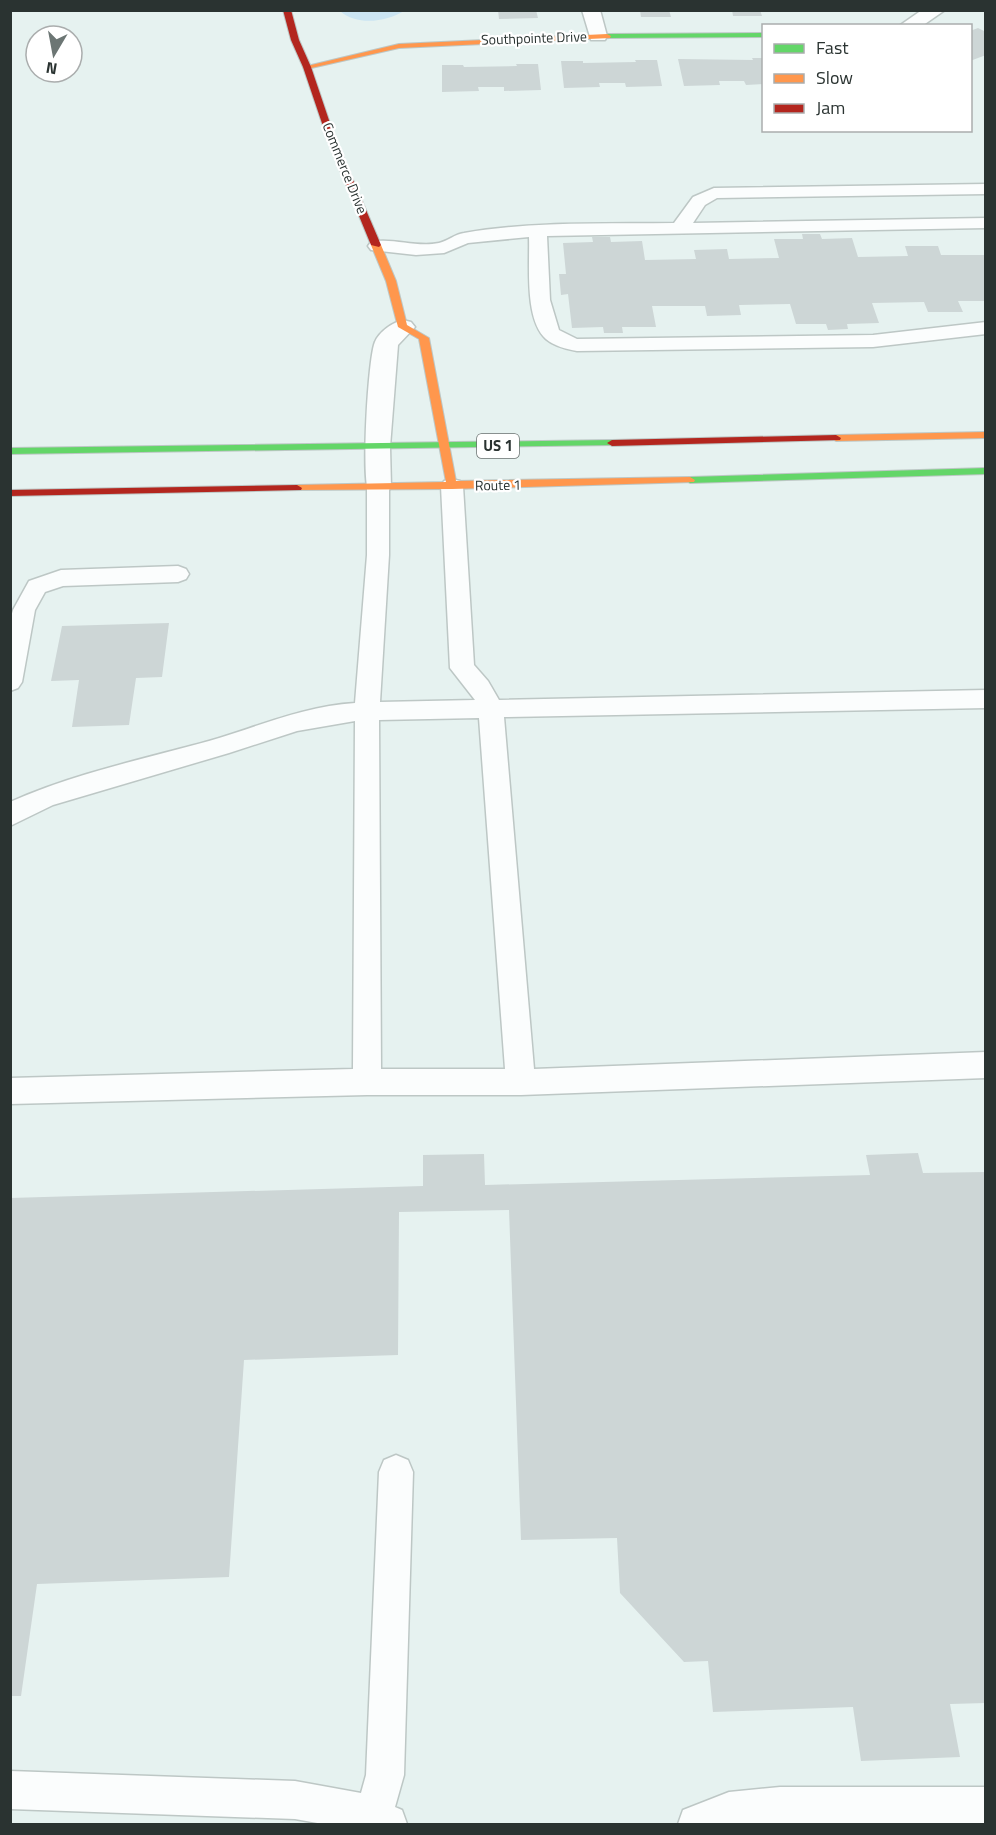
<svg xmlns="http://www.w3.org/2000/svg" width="996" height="1835" viewBox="0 0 996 1835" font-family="'Titillium Web',sans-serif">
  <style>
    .water { fill: #cbe5f2 }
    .building { fill: #cdd6d6 }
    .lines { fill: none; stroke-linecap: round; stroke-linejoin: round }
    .lane-casing { stroke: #bdc7c5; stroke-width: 3 }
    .street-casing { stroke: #bdc7c5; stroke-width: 3 }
    .fast-casing { stroke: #bdc7c5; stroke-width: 2 }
    .slow-casing { stroke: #bdc7c5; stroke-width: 2 }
    .jam-casing { stroke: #bdc7c5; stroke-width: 2 }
    .lane { fill: #fbfdfd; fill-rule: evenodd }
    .street { fill: #fbfdfd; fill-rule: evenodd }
    .fast { fill: #63d668; fill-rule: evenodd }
    .slow { fill: #ff974d; fill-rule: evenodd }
    .jam { fill: #b3261e; fill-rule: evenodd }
    .labels { text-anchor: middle; stroke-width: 4.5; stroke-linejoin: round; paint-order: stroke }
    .far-street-label { font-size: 14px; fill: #2a3331; stroke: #fff }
    .shield { fill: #fff; stroke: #6a706f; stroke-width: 1.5 }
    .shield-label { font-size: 15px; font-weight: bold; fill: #2a3331 }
  </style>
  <rect width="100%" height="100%" fill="#e6f2f0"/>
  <path class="water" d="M340,11H404C386,22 357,26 340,11Z"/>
  <path class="building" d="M498,10H536L538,18L499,19Z
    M640,10H669L671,17H641Z
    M732,10H760L762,16H733Z
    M978,28L986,32V55L970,61V31Z
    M752,58H764V84L746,85L744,81H719L720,85L684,86L678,59L753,60Z
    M635,60H657L662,86L626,87L625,83H599L600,87L564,88L561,61H583V63L636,62Z
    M516,64H538L541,90L504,91V87H478L479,91L442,92V65H463L464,67L517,66Z
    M802,234H820L822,239L852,238L858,257L908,256L905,246H938L941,255H986V301H958L963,312H928L924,302L872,303L879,323L847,324L848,329L828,330L826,324H796L790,304L739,305L741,315L707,316L705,306H652L656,327H622L623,333H604L603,327L572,328L568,294L561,295L560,284L559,274H566L563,243L593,242L592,237H610L611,242L642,241L645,260L696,259L694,250L727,249L729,259L779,258L774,239H803Z
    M169,623L162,677L136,678L129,725L72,727L79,680L51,681L62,626Z
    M918,1153L923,1173L986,1172V1703L950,1704L960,1757L861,1761L853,1707L713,1712L708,1661L684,1662L620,1593L617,1538L521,1540L509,1210L399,1212L398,1355L244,1360L229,1577L37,1584L21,1696H10V1198L423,1186V1155L484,1154L485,1185L870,1175L866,1155Z"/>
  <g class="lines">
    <defs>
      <path id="lane" d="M986,184V194L717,198L705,205L693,223L986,218V228L547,236L550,300L559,330L577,339L873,335L986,322V334L873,347L577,351C566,349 554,346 546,339C524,319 530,265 529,237L468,243L444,253L416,255L371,250L368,246L371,242C392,237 416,248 439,243C448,241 455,234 464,233C533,221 605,224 674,223L693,197L714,188Z
        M452,479L460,481L463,486L474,665L488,681L499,700L986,690V708L504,717L534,1069L986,1052V1078L521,1095H367L10,1104V1078L353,1069L355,721L297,731L229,753L53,805L10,826V802C73,774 143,759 209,741C257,727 304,706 355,703L367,555V487L370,482L378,480L386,482L389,487V555L380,702L475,700L450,668L441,486L444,481ZM479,718L505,1069H381L379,720Z
        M178,566L186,569L189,574L186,579L178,582L63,586L45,592L35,610L22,682L18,688L10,691V620L13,610L29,581L61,570Z
        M396,1455L408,1460L413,1472L404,1775L395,1807L402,1810L407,1824H323L295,1819L10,1809V1771L295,1781L361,1793L366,1775L379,1472L384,1460Z
        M780,1787H986V1824H678L683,1810L729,1792Z"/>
      <path id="street" d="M582,10H600L607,36L605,40H591Z
        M922,10H945L922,26H899Z
        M403,320L411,322L415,327L398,345L390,447L391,487L387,493L378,495L369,493C361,481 368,357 375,342C379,332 393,322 403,320Z"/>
      <path id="fast" d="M764,33V37L607,38L603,36L607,34Z
        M612,440L616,441V445L10,454V448Z
        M986,468V474L690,483L685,480L690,477Z"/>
      <path id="slow" d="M607,34L611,36L610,38L399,48L307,69L303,67L399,44Z
        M373,243L381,245L396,281L407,325L429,338L456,481L690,477L695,480L694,482L452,489L293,490L292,488L297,485L446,482L419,339L398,327L386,281L371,245Z
        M986,432V438L836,441L831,438L836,435Z"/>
      <path id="jam" d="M283,10H291L299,40L311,67L335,138L381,245L379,247L371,245L327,138L303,67L291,40Z
        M836,435L841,438L840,440L612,446L607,443L612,440Z
        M297,485L302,488L301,490L10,496V490Z"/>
    </defs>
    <use href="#lane" class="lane-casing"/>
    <use href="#street" class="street-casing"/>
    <use href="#fast" class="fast-casing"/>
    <use href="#slow" class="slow-casing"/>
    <use href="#jam" class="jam-casing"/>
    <use href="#lane" class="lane"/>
    <use href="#street" class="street"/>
    <use href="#fast" class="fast"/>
    <use href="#slow" class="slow"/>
    <use href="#jam" class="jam"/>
  </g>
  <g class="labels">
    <g class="far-street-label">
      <text transform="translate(534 38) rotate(-2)" y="5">Southpointe Drive</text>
      <text transform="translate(345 168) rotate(68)" y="5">Commerce Drive</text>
      <text transform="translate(498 485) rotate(-1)" y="5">Route 1</text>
    </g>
    <rect class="shield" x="477" y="434" width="42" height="24" rx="4.5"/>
    <g class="shield-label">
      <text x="498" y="451">US 1</text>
    </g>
  </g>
  <rect width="996" height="1835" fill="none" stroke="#2a3331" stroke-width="24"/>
  <rect x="762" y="24" width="210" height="108" fill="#ffffff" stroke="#aaadad" stroke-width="1.5"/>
  <rect x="774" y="44" width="30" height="9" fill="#63d668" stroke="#aaadad" stroke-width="1.5"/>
  <text x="816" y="54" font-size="18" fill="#2a3331">Fast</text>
  <rect x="774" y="74" width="30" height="9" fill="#ff974d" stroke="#aaadad" stroke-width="1.5"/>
  <text x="816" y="84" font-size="18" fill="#2a3331">Slow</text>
  <rect x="774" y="104" width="30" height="9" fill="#b3261e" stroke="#aaadad" stroke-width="1.5"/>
  <text x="816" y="114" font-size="18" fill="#2a3331">Jam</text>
  <g transform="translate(54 54) rotate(190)"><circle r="28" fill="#ffffff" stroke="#aaadad" stroke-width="1.5"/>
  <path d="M0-4.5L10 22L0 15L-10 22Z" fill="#6c7674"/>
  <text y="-9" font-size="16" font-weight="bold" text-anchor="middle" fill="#2a3331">N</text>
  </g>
</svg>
